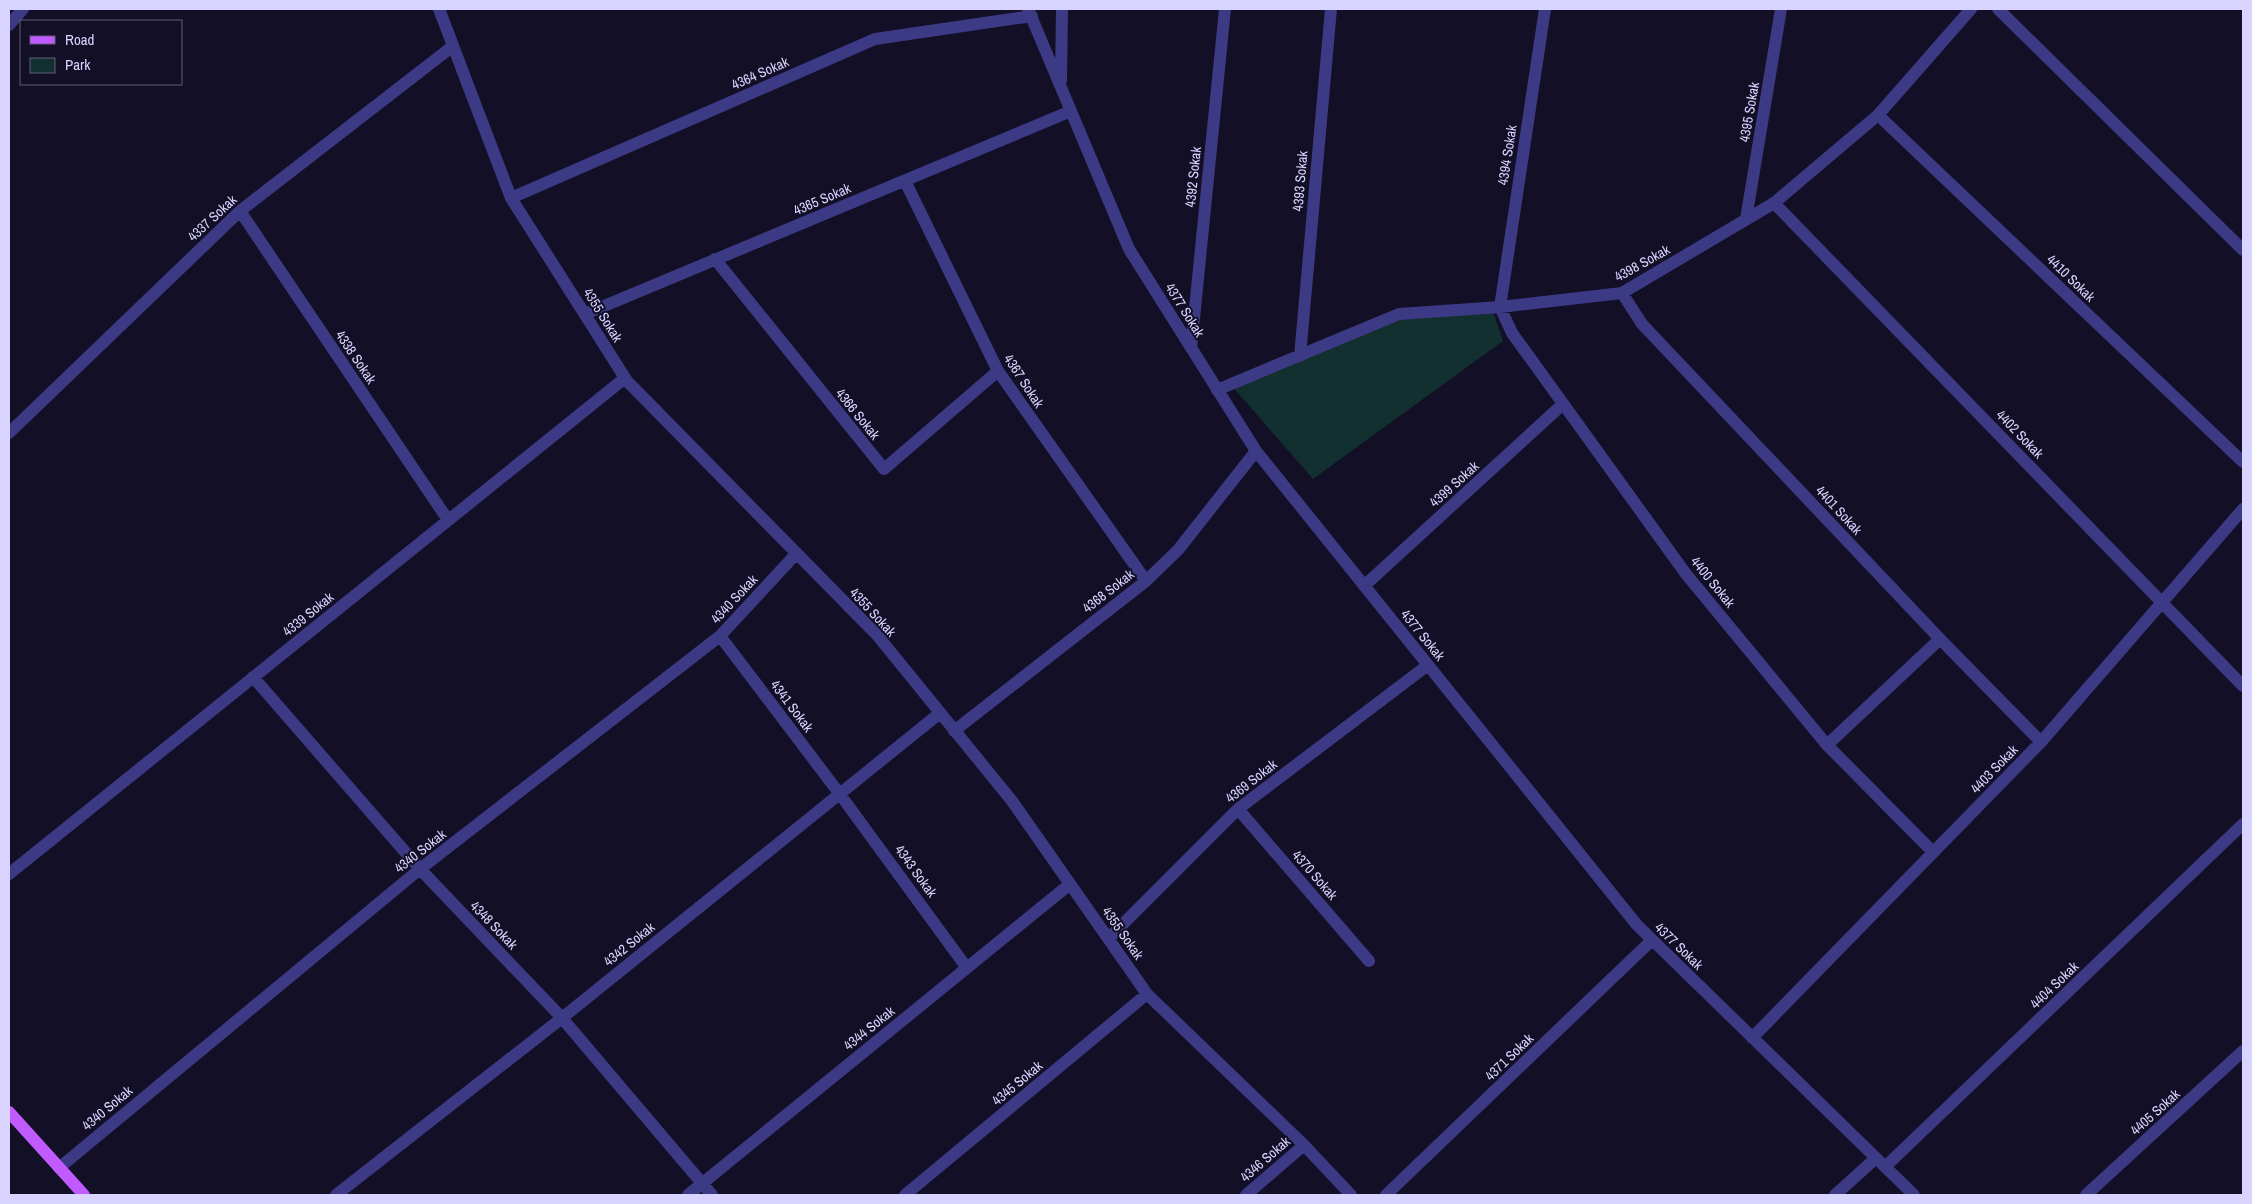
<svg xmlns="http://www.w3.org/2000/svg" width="2252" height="1204" viewBox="0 0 2252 1204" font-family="'Archivo Narrow',sans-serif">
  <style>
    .green { fill: #12302f }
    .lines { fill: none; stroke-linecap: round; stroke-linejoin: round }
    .lane { stroke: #3d3a85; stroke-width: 12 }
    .street { stroke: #3d3a85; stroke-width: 12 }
    .primary { stroke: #c25bff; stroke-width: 12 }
    .labels { text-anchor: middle; stroke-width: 4; stroke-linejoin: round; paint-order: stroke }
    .street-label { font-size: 14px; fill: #d9d4ff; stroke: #130f26 }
  </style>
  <rect width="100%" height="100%" fill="#130f26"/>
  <path class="green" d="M1492,309L1503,341L1313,479L1231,385L1399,314Z"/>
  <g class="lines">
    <path class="lane" d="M1827,745L1940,639"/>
    <path class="street" d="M439,9L511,198L627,381L877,635L1012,801L1147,994L1304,1145L1351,1195
      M1028,9L1129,249L1256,451L1637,925L1914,1195
      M1545,9L1500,307L1512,333L1686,574L1827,745L1933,852
      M1998,9L2243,250
      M9,25L23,9
      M1061,81L1062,9
      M1878,115L2243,462
      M905,181L998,371L1146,581
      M511,198L875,39L1032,16
      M1774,203L2243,686
      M240,211L448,520
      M1746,219L1781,9
      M715,259L884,469L998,371
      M1622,293L1642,324L1940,639L2041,742
      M585,314L1071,111
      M1191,348L1225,9
      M1300,356L1331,9
      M1217,390L1399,314L1500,307L1622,293L1774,203L1878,115L1971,9
      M9,433L240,211L453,46
      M1364,586L1563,404
      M720,636L839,793L967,968
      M253,677L420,869L562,1018L712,1195
      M954,731L1146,581L1178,550L1256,451
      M1238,809L1369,961
      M9,874L625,378
      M1109,938L1238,809L1428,665
      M1752,1038L2041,742L2243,509
      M1885,1167L2243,824
      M59,1168L420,869L720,636L796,554
      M336,1195L562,1018L940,713
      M688,1195L1070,884
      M905,1195L1147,994
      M1246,1195L1304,1145
      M1386,1195L1652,940
      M1835,1195L1876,1158
      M2086,1195L2243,1051"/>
    <path class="primary" d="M9,1112L84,1195"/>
  </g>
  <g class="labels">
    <g class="street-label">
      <text transform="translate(760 73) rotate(-24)" y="5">4364 Sokak</text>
      <text transform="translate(1749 112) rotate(-80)" y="5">4395 Sokak</text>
      <text transform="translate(1507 155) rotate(-81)" y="5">4394 Sokak</text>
      <text transform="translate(1193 177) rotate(-84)" y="5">4392 Sokak</text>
      <text transform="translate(1300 181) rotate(-85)" y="5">4393 Sokak</text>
      <text transform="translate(822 199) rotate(-23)" y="5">4365 Sokak</text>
      <text transform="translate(212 218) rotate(-43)" y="5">4337 Sokak</text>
      <text transform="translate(1642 263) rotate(-29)" y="5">4398 Sokak</text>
      <text transform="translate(2071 278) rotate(44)" y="5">4410 Sokak</text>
      <text transform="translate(1185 310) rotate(58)" y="5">4377 Sokak</text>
      <text transform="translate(603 315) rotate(58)" y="5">4355 Sokak</text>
      <text transform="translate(356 357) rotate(56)" y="5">4338 Sokak</text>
      <text transform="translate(1024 381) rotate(57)" y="5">4367 Sokak</text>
      <text transform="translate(858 414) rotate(51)" y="5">4366 Sokak</text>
      <text transform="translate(2020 434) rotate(46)" y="5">4402 Sokak</text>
      <text transform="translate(1454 484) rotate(-42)" y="5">4399 Sokak</text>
      <text transform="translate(1839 510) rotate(47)" y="5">4401 Sokak</text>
      <text transform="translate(1713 582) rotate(51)" y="5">4400 Sokak</text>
      <text transform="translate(1108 591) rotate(-38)" y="5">4368 Sokak</text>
      <text transform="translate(734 599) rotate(-47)" y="5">4340 Sokak</text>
      <text transform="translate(873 612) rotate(47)" y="5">4355 Sokak</text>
      <text transform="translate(308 614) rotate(-39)" y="5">4339 Sokak</text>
      <text transform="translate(1423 635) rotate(51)" y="5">4377 Sokak</text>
      <text transform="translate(792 706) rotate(53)" y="5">4341 Sokak</text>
      <text transform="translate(1994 769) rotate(-46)" y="5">4403 Sokak</text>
      <text transform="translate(1251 781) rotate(-38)" y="5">4369 Sokak</text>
      <text transform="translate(420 851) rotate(-38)" y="5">4340 Sokak</text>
      <text transform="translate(916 871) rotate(54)" y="5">4343 Sokak</text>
      <text transform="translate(1315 875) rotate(49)" y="5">4370 Sokak</text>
      <text transform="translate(494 925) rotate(46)" y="5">4348 Sokak</text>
      <text transform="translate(1123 933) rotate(55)" y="5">4355 Sokak</text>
      <text transform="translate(629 944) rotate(-39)" y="5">4342 Sokak</text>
      <text transform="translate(1679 946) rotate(44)" y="5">4377 Sokak</text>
      <text transform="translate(2054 985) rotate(-44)" y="5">4404 Sokak</text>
      <text transform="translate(869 1028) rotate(-39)" y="5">4344 Sokak</text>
      <text transform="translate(1509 1057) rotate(-44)" y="5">4371 Sokak</text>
      <text transform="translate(1017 1083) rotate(-40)" y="5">4345 Sokak</text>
      <text transform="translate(107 1108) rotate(-40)" y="5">4340 Sokak</text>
      <text transform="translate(2155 1112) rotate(-42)" y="5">4405 Sokak</text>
      <text transform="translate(1265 1159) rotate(-41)" y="5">4346 Sokak</text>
    </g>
  </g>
  <rect width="2252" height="1204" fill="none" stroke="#d9d4ff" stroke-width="20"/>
  <rect x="20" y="20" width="162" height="65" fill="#130f26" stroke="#625e7d"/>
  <rect x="30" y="36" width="25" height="8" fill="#c25bff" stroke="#625e7d"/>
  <text x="65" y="45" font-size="15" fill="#d9d4ff">Road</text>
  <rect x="30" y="58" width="25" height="15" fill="#12302f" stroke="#625e7d"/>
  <text x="65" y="70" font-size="15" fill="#d9d4ff">Park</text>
</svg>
